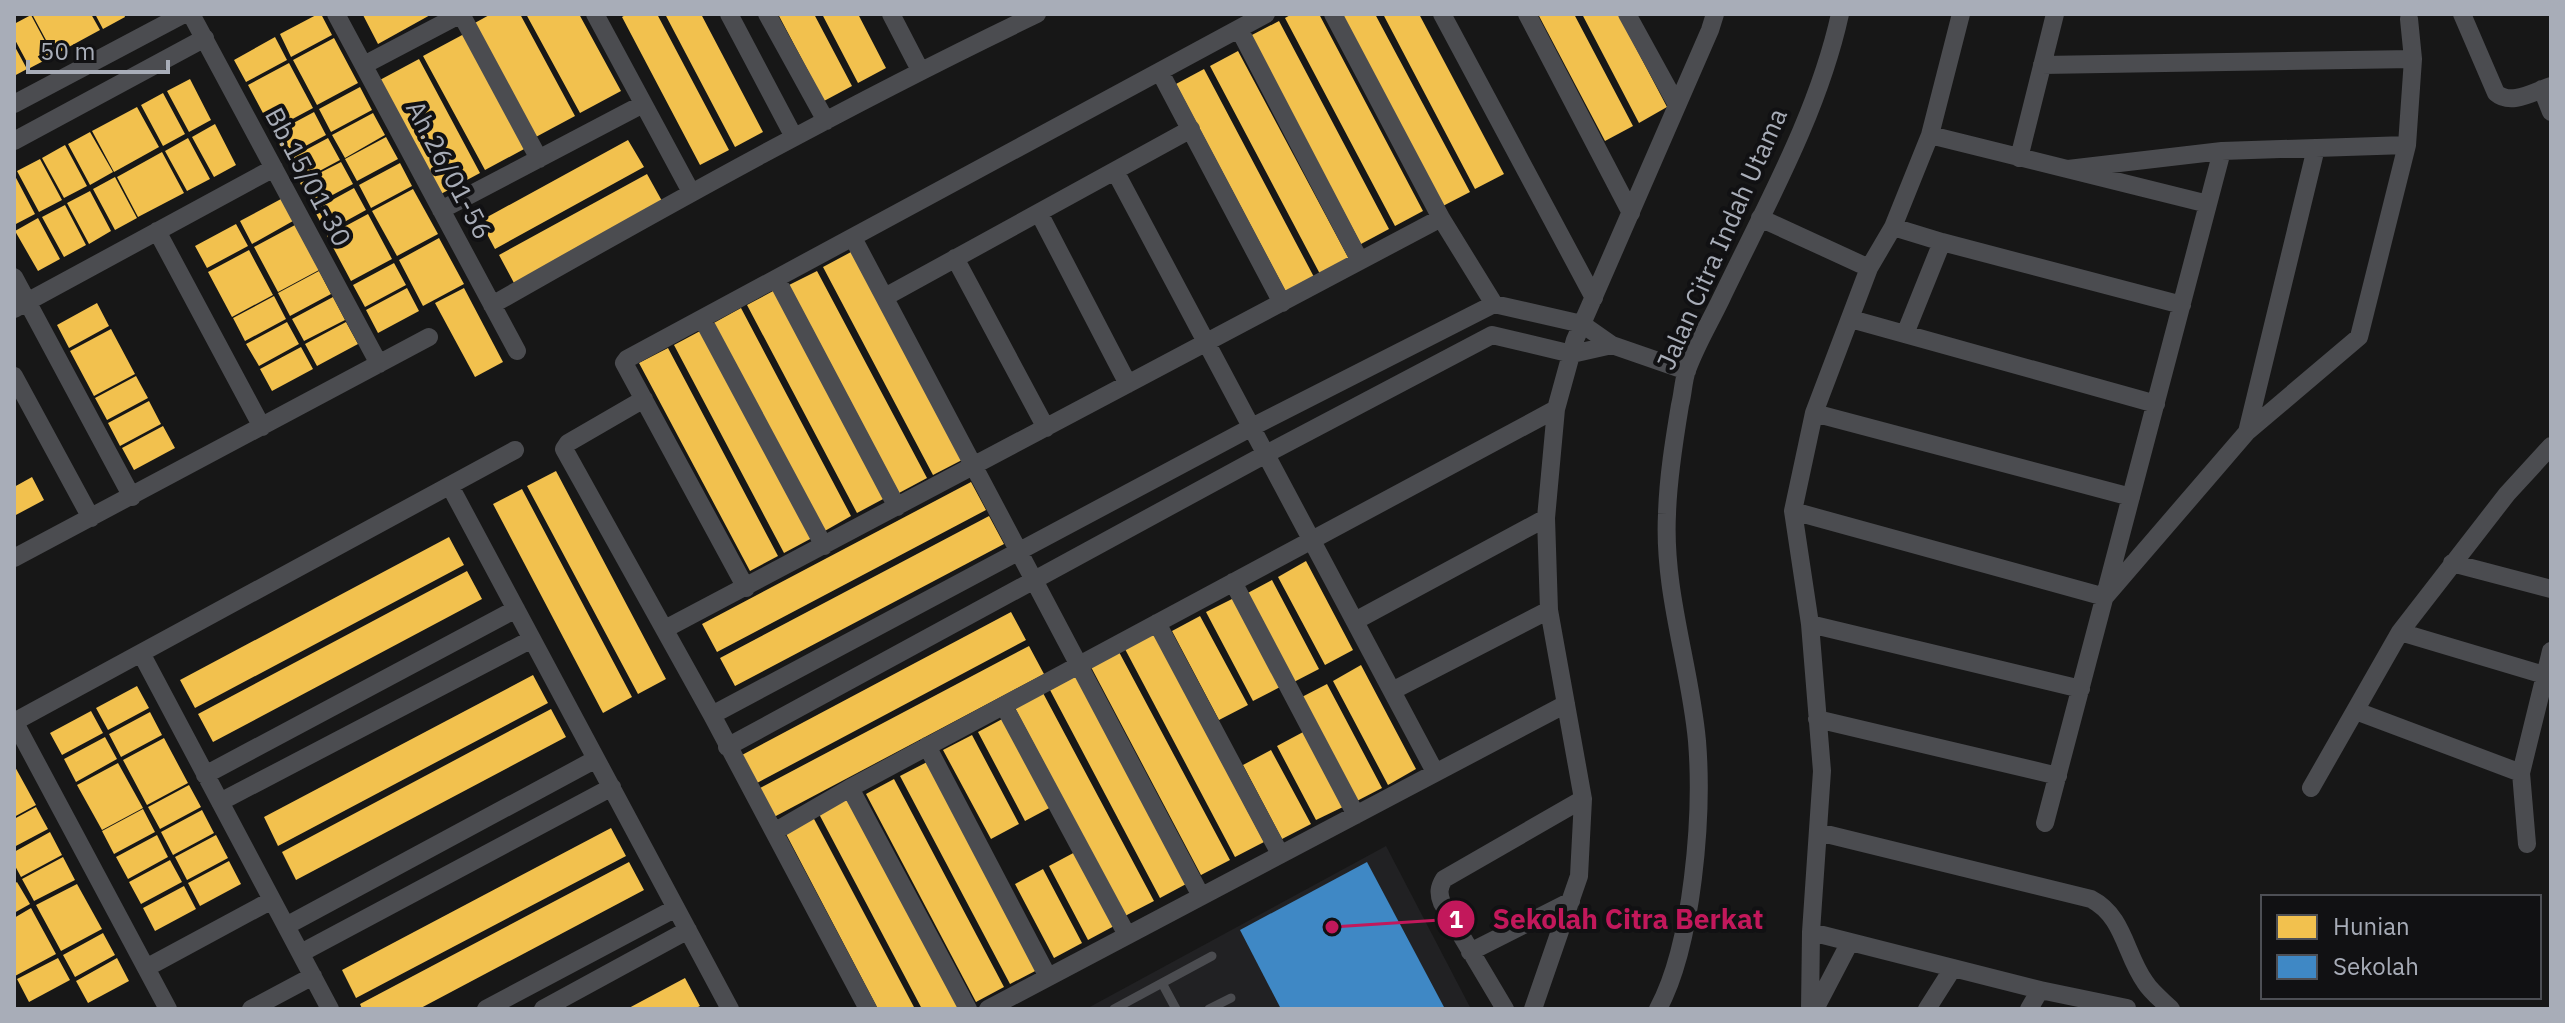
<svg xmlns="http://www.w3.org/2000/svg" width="2565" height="1023" viewBox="0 0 2565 1023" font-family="'IBM Plex Sans',sans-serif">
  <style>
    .built { fill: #212123 }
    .homes { fill: #f2c14e }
    .schools { fill: #3f88c5 }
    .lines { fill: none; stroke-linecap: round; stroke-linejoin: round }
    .service { stroke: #4b4c50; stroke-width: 9 }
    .minor { stroke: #4b4c50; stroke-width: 18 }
    .labels { text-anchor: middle; stroke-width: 8; stroke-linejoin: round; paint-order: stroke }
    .street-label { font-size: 26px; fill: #a8adb8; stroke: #111113 }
    .leader { fill: none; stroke: #c2185b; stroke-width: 3 }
    .callout-dot { fill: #c2185b; stroke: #111113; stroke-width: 3 }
    .mark-label { font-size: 24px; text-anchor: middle; font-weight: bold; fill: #fff }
    .callout-label { font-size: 28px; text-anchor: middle; font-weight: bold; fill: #c2185b; stroke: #111113; stroke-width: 8; stroke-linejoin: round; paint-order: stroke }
  </style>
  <rect width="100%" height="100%" fill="#171717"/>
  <path class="built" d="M1386,846L1471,1009H1086Z"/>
  <path class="homes" d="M32,14H91L100,30L54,55Z
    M95,14H124L125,17L103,29Z
    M318,14H321L332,35L291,57L280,34Z
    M365,14H432L378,44L363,15Z
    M491,14H520L575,116L534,138L473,24Z
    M526,14H579L621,91L580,113Z
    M627,14H657L729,150L700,165L622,17Z
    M665,14H701L763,132L735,147Z
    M778,14H814L852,86L824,101Z
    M822,14H858L886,68L858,83Z
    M1292,14H1319L1423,211L1395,226L1285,18Z
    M1339,14H1375L1470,192L1441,207Z
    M1383,14H1419L1504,174L1475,189Z
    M1538,14H1574L1633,126L1605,141Z
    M1582,14H1618L1667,107L1639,123Z
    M31,15L53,56L30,68L14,38V24Z
    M1279,21L1389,229L1361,244L1250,36Z
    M464,34L526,148L485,170L423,56Z
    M275,37L287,60L246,82L234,60Z
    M334,38L358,83L317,105L293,60Z
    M14,45L27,69L14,76Z
    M1238,51L1349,259L1320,274L1210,66Z
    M419,59L480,173L439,195L378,81Z
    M289,63L313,108L272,130L248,85Z
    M1204,69L1314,277L1286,292L1176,84Z
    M190,79L211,120L189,132L167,91Z
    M360,87L372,110L331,132L319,109Z
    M163,93L185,134L163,146L141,105Z
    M137,107L159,147L114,172L92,131Z
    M314,112L326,135L285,157L273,134Z
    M373,113L385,135L345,158L332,135Z
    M215,124L236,165L214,177L192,137Z
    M90,132L113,172L90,185L68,144Z
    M386,137L398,159L357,181L345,159Z
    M188,138L210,179L187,191L165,151Z
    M328,138L340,160L299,182L287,160Z
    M628,140L644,167L495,249L480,221Z
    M65,145L87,186L64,198L42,158Z
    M162,152L184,193L138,217L117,177Z
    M40,159L62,200L39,212L17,171Z
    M341,162L353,184L312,206L300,183Z
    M400,163L412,186L371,208L359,185Z
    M14,174L35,214L14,225Z
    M647,174L662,201L514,283L499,255Z
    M115,177L137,218L115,230L93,189Z
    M354,188L366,210L326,232L314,210Z
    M413,189L438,234L397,256L372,211Z
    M90,191L111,231L89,244L67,203Z
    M281,199L293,221L252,244L240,221Z
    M65,205L86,245L64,257L42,217Z
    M368,214L392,259L351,281L327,236Z
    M38,218L60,259L38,271L15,231Z
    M236,224L248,246L207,268L195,246Z
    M295,225L319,270L278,292L254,247Z
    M439,238L464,284L423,306L399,260Z
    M249,250L273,295L232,317L208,272Z
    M851,252L962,460L933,475L823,267Z
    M394,263L406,285L365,307L353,285Z
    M319,271L331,294L290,316L278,293Z
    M817,271L927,478L899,493L789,285Z
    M407,288L419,311L378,333L366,310Z
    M464,288L503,362L475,377L435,303Z
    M775,290L885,498L857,513L747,305Z
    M274,296L286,319L245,341L233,318Z
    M333,297L345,320L304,341L292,319Z
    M97,303L109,326L69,348L57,325Z
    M741,308L851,516L823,532L712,324Z
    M287,322L299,344L259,366L246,344Z
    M346,322L358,344L317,366L305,344Z
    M111,329L135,374L94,396L70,351Z
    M702,330L812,538L784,553L674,345Z
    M301,347L313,369L272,391L260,369Z
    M668,348L778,556L750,571L639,363Z
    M136,376L148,398L107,420L95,398Z
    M149,401L161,424L120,446L108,423Z
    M163,426L175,448L134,470L122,448Z
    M556,471L666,679L638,694L527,486Z
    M32,477L44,500L14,516V487Z
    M971,482L986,510L717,652L702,624Z
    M522,489L632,697L603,713L493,504Z
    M989,516L1004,544L735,686L720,658Z
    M449,537L464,565L195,708L180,680Z
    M1306,561L1353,650L1325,665L1278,577Z
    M467,571L482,599L213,742L198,714Z
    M1272,580L1319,669L1290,684L1244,595Z
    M1234,598L1282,686L1253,701L1206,612Z
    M1011,612L1026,640L757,783L742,755Z
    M1200,616L1248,705L1219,720L1172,631Z
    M1154,634L1264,842L1235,857L1125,649Z
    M1029,646L1044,674L774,817L760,788Z
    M1119,652L1230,860L1201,875L1091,667Z
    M1361,665L1416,769L1388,785L1333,681Z
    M533,675L548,703L278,846L264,817Z
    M1078,675L1188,883L1160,898L1050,690Z
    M1327,684L1382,788L1353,803L1298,699Z
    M137,686L149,708L108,730L96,708Z
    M1043,693L1154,901L1125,916L1015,708Z
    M551,709L566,737L296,880L282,852Z
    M91,711L103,733L62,755L50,733Z
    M150,712L162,735L121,757L109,734Z
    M1006,717L1053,806L1025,821L978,732Z
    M1305,731L1345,806L1316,820L1277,746Z
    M972,735L1019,824L991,839L943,750Z
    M105,737L117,759L76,782L64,759Z
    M164,738L188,783L147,805L123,760Z
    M1271,750L1311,824L1282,839L1243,765Z
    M929,761L1039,969L1010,984L900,776Z
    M118,763L143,808L102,830L77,785Z
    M14,765L36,805L14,817Z
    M894,779L1004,987L976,1002L866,794Z
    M189,785L201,807L160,829L148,807Z
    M847,799L958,1007L954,1009H922L819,814Z
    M36,807L48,829L14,847V819Z
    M143,809L155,832L114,854L102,831Z
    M202,810L214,833L173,855L161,832Z
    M813,817L915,1009H878L785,832Z
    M611,828L626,856L356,998L342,970Z
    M50,832L62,855L21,877L14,864V852Z
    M157,835L168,857L128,879L116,857Z
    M216,835L228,858L187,880L175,857Z
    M1077,851L1116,925L1088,940L1049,866Z
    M63,857L75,880L34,901L22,879Z
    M170,860L182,882L141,904L129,882Z
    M229,861L241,884L200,906L188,883Z
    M629,862L644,890L419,1009H362L360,1004Z
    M1043,869L1082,943L1054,958L1015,884Z
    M17,882L30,904L14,913V884Z
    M77,884L102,929L61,951L36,905Z
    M184,886L196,909L155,931L143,908Z
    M31,908L56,954L15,976L14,918Z
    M103,933L115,955L75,977L63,955Z
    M58,958L70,980L29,1002L17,979Z
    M117,958L129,981L88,1003L76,981Z
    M685,978L700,1006L694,1009H627Z"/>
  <path class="schools" d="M1367,862L1445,1009H1281L1240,930Z"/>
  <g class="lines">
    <path class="service" d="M1162,983L1176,1009
      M1114,1009L1212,956
      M1209,1009L1231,998"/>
    <path class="minor" d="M191,14L379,364
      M336,14L517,351
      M461,14L539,159
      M595,14L691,192
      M729,14L794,137
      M767,14L826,121
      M891,14L920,70
      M1333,14L1441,218L1494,304
      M1442,14L1594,298
      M1527,14L1631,213
      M1627,14L1677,105
      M2462,14L2496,93C2511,106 2533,92 2551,86
      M1239,29L1360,261
      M364,65L461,14
      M2042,65L2413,59
      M1160,72L1282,303
      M2542,89L2551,112
      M14,104L184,14
      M1930,135L2208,204
      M14,141L205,38
      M2019,158L2055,14
      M2068,169L2222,151L2407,145
      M1115,171L1435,772
      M441,210L643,104
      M1039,213L1128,384
      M1760,218L1869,268
      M1893,227L1942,242L2182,305
      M157,231L262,427
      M853,238L1201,896
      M955,258L1046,428
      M14,277L132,497
      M777,280L897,507
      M885,297L1191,129
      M492,305C671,203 851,103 1037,14
      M14,309L274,168
      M1851,319L2156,404
      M703,320L824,546
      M1905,334L1942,242
      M14,376L91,518
      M644,399L568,443L564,449L712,715L868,1009
      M1814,413L2131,497
      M2247,432L2316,148
      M450,486L730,1009
      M1793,511L2105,597L2247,432L2359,337L2407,145L2413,59L2409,19
      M14,558L429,337
      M2452,563L2551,589
      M1233,582L1356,815
      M746,588L624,363L627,359L1266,14
      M1355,621L1546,518
      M1157,623L1280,854
      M1810,624L2081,689
      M665,629L1441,218
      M2400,632L2544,675
      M141,653L330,1009
      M1392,691L1549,610
      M1004,706L1127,935
      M2356,711L2521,773
      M712,715L1252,427L1494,304L1582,324L1612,345L1687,371
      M1817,719L2058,776
      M14,721L168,1009
      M14,722L515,450
      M927,746L1048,977
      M727,747L1266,454L1492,335L1572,354L1612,345
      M205,775L516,609
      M850,788L968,1009
      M2311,788L2400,632L2507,494L2551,446
      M220,802L532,639
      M2045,823L2222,151
      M774,832L850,788L1556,409
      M1818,832L2091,899C2124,916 2125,954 2145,982C2151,992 2163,1001 2171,1009
      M2527,844L2521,773L2551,651
      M286,926L596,759
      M1811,932L2040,990L2127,1008
      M1470,952L1571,901
      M301,953L612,787
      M146,968L272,900
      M251,1009L313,976
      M486,1009L676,908
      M543,1009L688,930
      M988,1009L1566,704
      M1505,1009L1442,903C1438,893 1439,887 1444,879L1583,799
      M1533,1009L1579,876L1583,799L1549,610L1546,518L1556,409L1575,340L1710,30L1715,14
      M1658,1009C1693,944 1703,815 1697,741C1690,665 1663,592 1667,514C1668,478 1674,441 1680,405C1683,394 1683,381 1687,370C1696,345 1710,322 1721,299C1765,207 1818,114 1840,14
      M1810,1009L1811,932L1822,771L1810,624L1793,511L1814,413L1869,268L1893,227L1930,135L1961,14
      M1815,1009L1850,942
      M1927,1009L1953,968
      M2029,1009L2040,990"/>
  </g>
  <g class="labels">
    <g class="street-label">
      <text transform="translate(449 170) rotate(62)" y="9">Ah.26/01-56</text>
      <text transform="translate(308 177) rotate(62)" y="9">Bb.15/01-30</text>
      <text transform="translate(1722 239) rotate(-66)" y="9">Jalan Citra Indah Utama</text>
    </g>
  </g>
  <path class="leader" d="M1332 927L1456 919"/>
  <g class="callout-dot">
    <circle cx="1332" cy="927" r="8"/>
    <circle cx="1456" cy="919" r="20"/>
  </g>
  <g class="mark-label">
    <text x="1456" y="928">1</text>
  </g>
  <g class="callout-label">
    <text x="1628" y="929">Sekolah Citra Berkat</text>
  </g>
  <rect width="2565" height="1023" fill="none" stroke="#a8adb8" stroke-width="32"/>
  <rect x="2261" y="895" width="280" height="104" fill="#111113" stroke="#4d4f55" stroke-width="2"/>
  <rect x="2277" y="915" width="40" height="24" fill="#f2c14e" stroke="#4d4f55" stroke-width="2"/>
  <text x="2333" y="935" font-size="24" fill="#a8adb8">Hunian</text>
  <rect x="2277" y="955" width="40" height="24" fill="#3f88c5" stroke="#4d4f55" stroke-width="2"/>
  <text x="2333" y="975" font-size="24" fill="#a8adb8">Sekolah</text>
  <path d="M28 60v12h140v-12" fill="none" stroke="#a8adb8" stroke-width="4"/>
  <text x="40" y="60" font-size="24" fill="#a8adb8" stroke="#111113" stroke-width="6" paint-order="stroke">50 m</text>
</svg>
